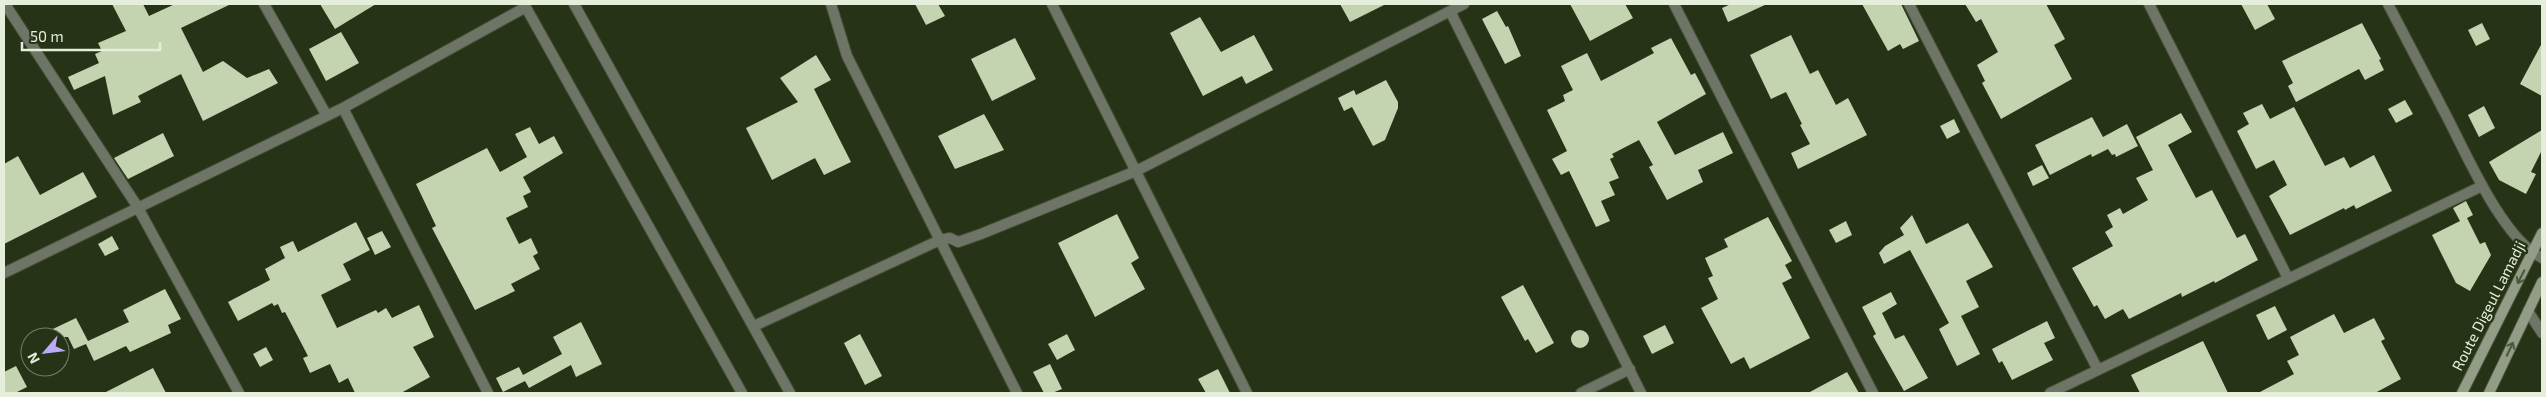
<svg xmlns="http://www.w3.org/2000/svg" width="2546" height="397" viewBox="0 0 2546 397" font-family="'Exo 2',sans-serif">
  <style>
    .building { fill: #c4d4b1 }
    .lines { fill: none; stroke-linecap: round; stroke-linejoin: round }
    .street-casing { stroke: #455136; stroke-width: 12 }
    .secondary-casing { stroke: #455136; stroke-width: 12 }
    .street { stroke: #6e7466; stroke-width: 10 }
    .secondary { stroke: #929c86; stroke-width: 10 }
    .oneway { stroke: #4c583d }
    .labels { text-anchor: middle; stroke-width: 5; stroke-linejoin: round; paint-order: stroke }
    .street-label { font-size: 15px; fill: #e5eddb; stroke: #273316 }
  </style>
  <rect width="100%" height="100%" fill="#273316"/>
  <path class="building" d="M112,4H143L149,16L175,4H231L181,28L203,72L223,61L247,78L269,69L278,83L203,121L181,74L138,96L141,102L113,115L105,76L74,90L68,77L99,63L95,54L102,51L98,43L126,31Z
    M320,4H376L335,29Z
    M915,4H938L945,16L926,25Z
    M1340,4H1386L1350,22Z
    M1570,4H1625L1633,18L1590,41Z
    M1731,4H1767L1728,22L1722,8Z
    M1862,4H1901L1919,41L1903,49L1900,44L1888,51Z
    M1965,4H2046L2065,39L2054,45L2072,79L2001,119L1982,83L1985,81L1977,65L1998,52L1981,19L1976,22Z
    M2241,4H2267L2275,19L2255,30Z
    M1497,11L1506,27L1508,26L1521,56L1505,64L1482,19Z
    M1200,17L1221,52L1254,35L1273,70L1246,84L1242,76L1203,96L1170,33Z
    M2362,23L2381,59L2379,60L2384,70L2365,80L2359,69L2296,102L2288,86L2293,83L2282,61Z
    M2482,23L2490,39L2476,46L2468,30Z
    M341,32L359,63L326,81L309,49Z
    M1791,35L1810,74L1818,70L1836,105L1848,98L1867,135L1798,169L1791,153L1810,144L1800,125L1802,124L1786,92L1771,99L1750,55Z
    M1015,38L1036,79L992,101L971,59Z
    M1671,38L1691,75L1695,73L1706,94L1657,122L1675,155L1723,132L1733,153L1698,170L1703,182L1667,200L1649,167L1653,165L1639,140L1612,154L1614,157L1610,159L1619,178L1609,182L1615,195L1601,201L1610,221L1596,227L1569,171L1561,175L1552,159L1567,151L1547,110L1565,101L1563,95L1573,90L1561,66L1587,53L1601,81L1654,53L1651,48Z
    M2542,43V96L2520,84Z
    M816,55L831,80L814,89L851,162L824,175L815,158L772,180L746,128L798,102L780,78Z
    M1386,80L1398,102V108L1385,140L1373,146L1352,107L1344,111L1338,98L1354,90L1356,95Z
    M2405,100L2413,114L2396,123L2388,109Z
    M2262,104L2270,119L2294,107L2325,166L2344,157L2350,168L2374,155L2392,191L2356,209L2354,205L2345,210L2344,208L2290,235L2269,196L2287,185L2274,160L2256,169L2237,131L2249,124L2243,113Z
    M2484,106L2495,128L2479,137L2468,115Z
    M2181,113L2192,132L2168,145L2196,198L2212,190L2237,238L2245,234L2258,260L2215,283L2214,281L2182,297L2181,293L2129,319L2123,309L2105,319L2097,305L2094,307L2072,268L2113,246L2105,232L2113,227L2107,215L2120,208L2123,214L2148,200L2136,178L2153,170L2136,137Z
    M984,114L1004,150L955,169L938,136Z
    M2092,117L2103,137L2127,124L2138,146L2116,157L2115,154L2112,155L2108,149L2092,157L2091,154L2050,175L2035,145Z
    M1954,119L1960,132L1947,139L1940,126Z
    M530,127L539,144L554,136L563,153L523,177L531,192L523,196L528,207L506,218L519,244L531,238L538,253L533,256L540,269L511,284L515,291L475,310L432,228L436,226L416,184L487,148L500,172L527,157L515,134Z
    M2542,130V150L2531,172L2536,174L2526,194L2499,180L2489,162Z
    M163,133L174,156L128,179L114,158Z
    M18,156L40,195L83,172L97,197L4,244V164Z
    M2042,165L2049,178L2033,186L2027,173Z
    M2466,201L2473,215L2467,218L2480,244L2485,242L2491,255L2470,291L2456,283L2432,235L2460,221L2453,208Z
    M1117,214L1139,258L1131,263L1145,289L1095,317L1058,243Z
    M1912,215L1926,244L1968,223L1993,267L1966,281L1979,307L1961,316L1980,354L1957,366L1939,329L1949,323L1910,250L1884,264L1879,253L1885,246L1904,235L1900,228Z
    M1768,217L1792,261L1785,265L1792,278L1782,283L1810,338L1750,369L1744,357L1731,364L1701,308L1718,299L1708,278L1713,276L1705,258L1728,247L1724,239Z
    M1846,221L1852,235L1836,243L1829,230Z
    M356,222L370,250L343,264L351,280L321,295L337,328L376,310L378,313L386,308L392,318L419,305L434,337L413,347L430,377L401,393H355L348,378L339,383L330,364L310,373L303,358L308,356L285,312L282,313L278,304L274,306L272,303L238,321L228,302L270,280L265,269L285,258L280,247L293,241L298,252Z
    M382,231L391,247L375,255L367,238Z
    M112,236L119,249L105,256L98,244Z
    M1523,285L1554,343L1536,353L1528,339L1525,341L1501,297Z
    M165,289L181,319L168,325L171,333L130,352L126,346L94,361L86,344L74,349L68,337H36L76,318L88,341L129,322L123,310Z
    M1891,292L1897,304L1882,313L1895,339L1904,335L1928,378L1904,391L1873,336L1876,334L1862,307Z
    M2275,306L2287,330L2268,340L2256,315Z
    M2334,314L2344,333L2374,318L2385,339L2381,341L2401,379L2375,393H2258L2294,374L2287,361L2299,355L2290,337Z
    M2047,321L2055,338L2044,343L2053,360L2012,380L2002,361L1999,363L1992,349Z
    M581,322L602,364L576,377L571,365L529,388L525,381L503,392L496,378L519,367L523,375L562,354L553,337Z
    M1665,325L1674,343L1652,354L1643,336Z
    M1571 339a9 9 0 1 1 18 0a9 9 0 1 1-18 0Z
    M860,334L882,376L865,385L844,343Z
    M1067,334L1075,350L1057,360L1048,344Z
    M2203,341L2228,393H2140L2131,375Z
    M266,347L273,360L260,367L253,354Z
    M1050,364L1062,389L1052,393H1044L1033,372Z
    M16,366L27,387L15,393H4V372Z
    M153,368L166,393H104Z
    M1218,369L1230,393H1206L1198,379Z
    M1847,372L1859,393H1808Z"/>
  <g class="lines">
    <defs>
      <path id="street" d="M5,4L137,206L239,393
        M264,4L327,116
        M524,4L742,393
        M574,4L790,393
        M831,4L847,56L1017,393
        M1052,4L1247,393
        M1674,4L1873,393
        M1909,4L2098,370
        M2149,4L2288,278
        M2388,4C2407,41 2427,78 2446,115C2467,155 2502,238 2542,258
        M1450,11L1641,393
        M343,108L488,393
        M4,273L343,108L526,7
        M2528,311L2542,333
        M754,326L940,240L950,238L958,242L981,234L1136,171L1464,4
        M1581,393L1630,369
        M2050,393L2482,186"/>
      <path id="secondary" d="M2462,393L2542,233
        M2489,393L2542,282"/>
    </defs>
    <use href="#street" class="street-casing"/>
    <use href="#secondary" class="secondary-casing"/>
    <use href="#street" class="street"/>
    <use href="#secondary" class="secondary"/>
  </g>
  <defs><path id="oneway-shaft" d="M-6 0H5M1.5-3L5.5 0L1.5 3" fill="none" stroke-width="1.6" stroke-linecap="round" stroke-linejoin="round" transform="scale(1.25)"/></defs>
  <g class="oneway">
    <use href="#oneway-shaft" transform="translate(2521 277) rotate(117)"/>
    <use href="#oneway-shaft" transform="translate(2510 349) rotate(-65)"/>
  </g>
  <g class="labels">
    <g class="street-label">
      <text transform="translate(2489 306) rotate(-63)" y="5">Route Digeul Lamadji</text>
    </g>
  </g>
  <rect width="2546" height="397" fill="none" stroke="#e5eddb" stroke-width="10"/>
  <g transform="translate(45 352) rotate(242)"><circle r="24" fill="#273316" stroke="#737d65"/>
  <path d="M0-4L9 19L0 12L-9 19Z" fill="#bbaaf6"/>
  <text y="-8" font-size="14" font-weight="bold" text-anchor="middle" fill="#e5eddb">N</text>
  </g>
  <path d="M22 42v8h138v-8" fill="none" stroke="#e5eddb" stroke-width="2.5"/>
  <text x="30" y="42" font-size="15" fill="#e5eddb" stroke="#273316" stroke-width="4" paint-order="stroke">50 m</text>
</svg>
